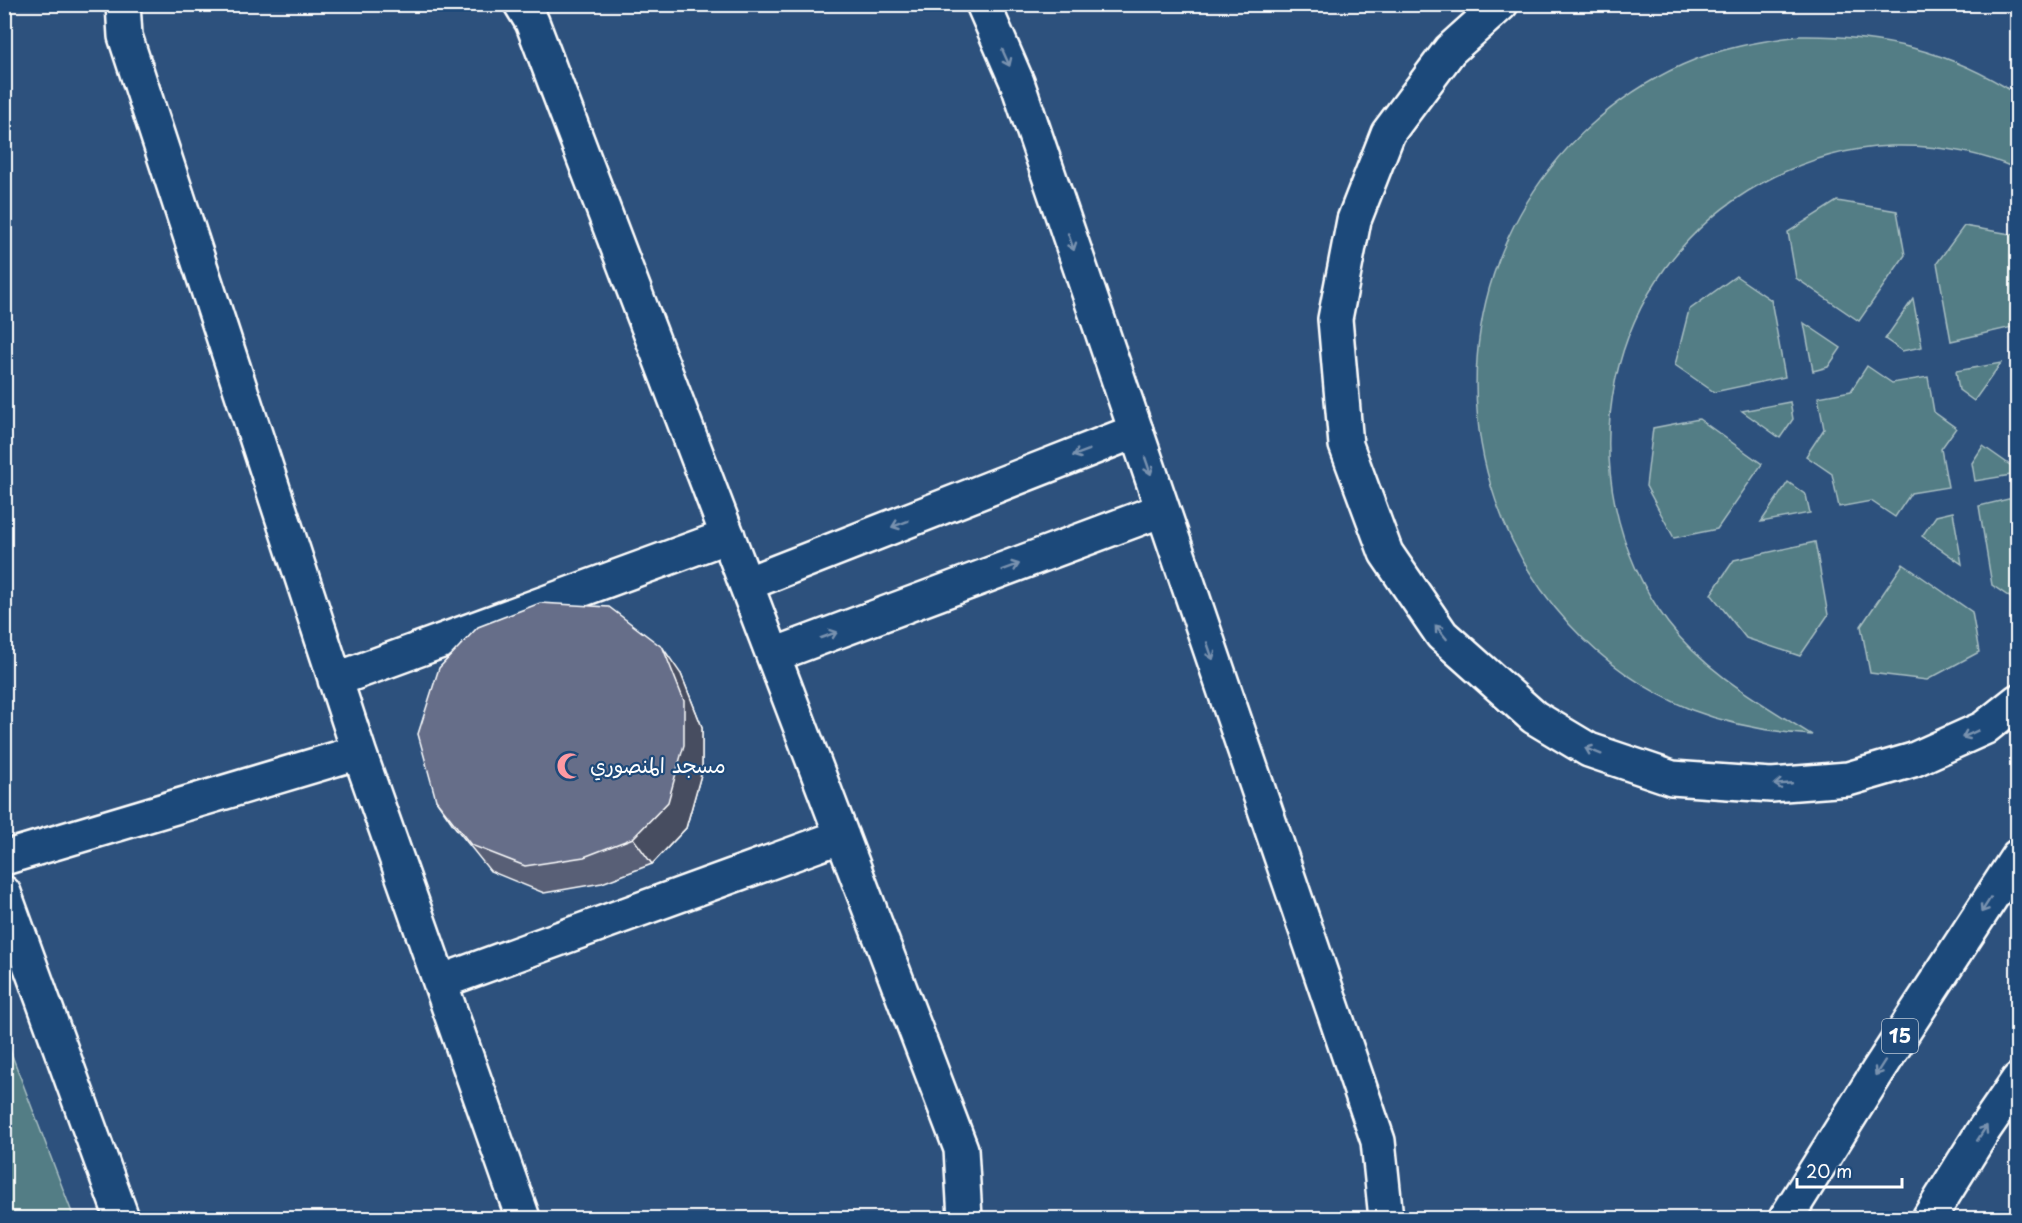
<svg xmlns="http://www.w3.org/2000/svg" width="2022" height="1223" viewBox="0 0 2022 1223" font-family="'Playpen Sans','Playpen Sans Arabic',sans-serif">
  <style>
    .green { fill: #527d85; stroke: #a8bec2; stroke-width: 1.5 }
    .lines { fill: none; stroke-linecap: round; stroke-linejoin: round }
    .minor-casing { stroke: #fff; stroke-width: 38 }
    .primary-casing { stroke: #fff; stroke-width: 38 }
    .trunk-casing { stroke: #fff; stroke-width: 38 }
    .motorway-casing { stroke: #fff; stroke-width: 38 }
    .minor { stroke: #1f4a7a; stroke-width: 33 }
    .primary { stroke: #1f4a7a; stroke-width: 33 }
    .trunk { stroke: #1f4a7a; stroke-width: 33 }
    .motorway { stroke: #1f4a7a; stroke-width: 33 }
    .wall { fill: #585f76; stroke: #fff; stroke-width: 1.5 }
    .shaded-wall { fill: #474d60; stroke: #fff; stroke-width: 1.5 }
    .building { fill: #666e89; stroke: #fff; stroke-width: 1.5 }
    .oneway { stroke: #7992af }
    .labels { text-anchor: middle; stroke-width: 4.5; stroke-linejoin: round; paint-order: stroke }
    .shield { fill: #1f4a7a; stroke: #bcc9d7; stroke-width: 1.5 }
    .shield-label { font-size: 20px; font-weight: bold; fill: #fff }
    .poi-label { font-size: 21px; fill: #fff; stroke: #1f4a7a; text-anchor: start }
  </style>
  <rect width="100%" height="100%" fill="#2d517d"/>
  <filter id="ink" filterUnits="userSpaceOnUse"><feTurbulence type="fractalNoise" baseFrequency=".0167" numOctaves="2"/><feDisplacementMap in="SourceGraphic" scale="12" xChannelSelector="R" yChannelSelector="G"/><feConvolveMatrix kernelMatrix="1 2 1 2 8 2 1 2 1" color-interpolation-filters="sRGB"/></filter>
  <g filter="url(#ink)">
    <path class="green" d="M1800,36C1881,35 1949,50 2018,95L2017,169C1978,151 1934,145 1891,146C1845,148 1802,161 1762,183C1603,270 1561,478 1668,623C1706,673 1760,702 1812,735C1771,732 1731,725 1692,710C1499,630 1419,397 1520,214C1556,149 1614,96 1682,65C1720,48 1760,41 1800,36Z
      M1837,201L1897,211L1905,255L1859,321L1796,278L1788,232Z
      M1964,226L2016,235L2017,237V326L1951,341L1937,263Z
      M1736,276L1771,300L1785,377L1714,392L1675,365L1689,310Z
      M1913,299L1922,347L1902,351L1885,339Z
      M1804,323L1841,348L1828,367L1813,371Z
      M2001,363L1974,401L1959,390L1956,371Z
      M1867,366L1892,383L1928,377L1934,412L1956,428L1941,449L1948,487L1911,493L1895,517L1871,501L1839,507L1832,474L1806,456L1824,429L1818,397L1851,391Z
      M1790,402L1793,419L1780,438L1742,411Z
      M1699,419L1762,464L1717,529L1674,538L1646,486L1653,428Z
      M1983,446L2017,470V474L1975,481L1972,463Z
      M1788,482L1806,495L1810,513L1761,522Z
      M2017,497H2018L2017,602L1992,585L1979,506Z
      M1953,512L1962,564L1922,536L1936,516Z
      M1815,542L1828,615L1800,656L1746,638L1711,594L1734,560Z
      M1903,564L1972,612L1979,652L1927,680L1870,673L1861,626Z
      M4,1037H5L74,1218H5Z"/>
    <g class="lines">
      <defs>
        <path id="minor" d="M521,4L532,22L961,1149L965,1218
          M746,584L1136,431
          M774,655L1162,510
          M335,680L728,536
          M359,752L523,1218
          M4,858L359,752L125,36L123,4
          M4,893L122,1218
          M440,982L842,836"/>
        <path id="primary" d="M983,4L1017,82L1378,1141L1386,1218"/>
        <path id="trunk" d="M1501,4L1450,50L1388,133L1354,220L1335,319L1346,445L1386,553L1442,635L1534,717L1589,750L1672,778L1771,785L1848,779L1913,760L1984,728L2018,701"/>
        <path id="motorway" d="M1786,1218L1878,1071L2018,856
          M1929,1218L1983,1131L2018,1080"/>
      </defs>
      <use href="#minor" class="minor-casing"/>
      <use href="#primary" class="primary-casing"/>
      <use href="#trunk" class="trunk-casing"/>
      <use href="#motorway" class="motorway-casing"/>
      <use href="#minor" class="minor"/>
      <use href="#primary" class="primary"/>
      <use href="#trunk" class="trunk"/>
      <use href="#motorway" class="motorway"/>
    </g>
    <path class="wall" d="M681,674L702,727V771L686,828L652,864L602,883L544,893L490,871L454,826L436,800Z"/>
    <path class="shaded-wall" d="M663,648L681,674L702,727V771L686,828L652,864L633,838Z"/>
    <path class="building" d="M540,603L609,607L663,648L684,701V745L668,802L633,838L584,857L525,866L471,845L436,800L418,734L439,668L478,627Z"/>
    <defs><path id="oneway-shaft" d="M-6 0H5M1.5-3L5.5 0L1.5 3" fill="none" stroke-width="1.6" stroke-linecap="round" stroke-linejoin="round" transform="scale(1.5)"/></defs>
    <g class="oneway">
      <use href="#oneway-shaft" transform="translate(1006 58) rotate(66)"/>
      <use href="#oneway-shaft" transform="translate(1071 242) rotate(71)"/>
      <use href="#oneway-shaft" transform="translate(1081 453) rotate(159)"/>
      <use href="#oneway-shaft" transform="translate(1148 466) rotate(71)"/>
      <use href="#oneway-shaft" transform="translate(900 524) rotate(159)"/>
      <use href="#oneway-shaft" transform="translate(1011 567) rotate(-20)"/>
      <use href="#oneway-shaft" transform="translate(1441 632) rotate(-129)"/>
      <use href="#oneway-shaft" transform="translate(829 635) rotate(-20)"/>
      <use href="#oneway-shaft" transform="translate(1210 651) rotate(71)"/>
      <use href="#oneway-shaft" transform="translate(1970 734) rotate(156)"/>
      <use href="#oneway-shaft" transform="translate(1593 751) rotate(-158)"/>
      <use href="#oneway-shaft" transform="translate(1783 784) rotate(175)"/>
      <use href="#oneway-shaft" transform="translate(1986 905) rotate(123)"/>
      <use href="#oneway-shaft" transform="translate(1880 1068) rotate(123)"/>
      <use href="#oneway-shaft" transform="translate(1982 1133) rotate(-57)"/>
    </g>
  </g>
  <defs>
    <symbol id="mosque-bare" viewBox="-9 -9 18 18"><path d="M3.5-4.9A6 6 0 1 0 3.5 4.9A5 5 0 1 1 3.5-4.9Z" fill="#ff9aa2" stroke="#1f4a7a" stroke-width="2.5" paint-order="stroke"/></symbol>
  </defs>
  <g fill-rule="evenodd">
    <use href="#mosque-bare" x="551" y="747" width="38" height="38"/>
  </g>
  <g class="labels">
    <rect class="shield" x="1882" y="1019" width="36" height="34" rx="4.5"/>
    <g class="shield-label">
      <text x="1900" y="1043">15</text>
    </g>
    <g class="poi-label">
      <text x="590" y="773">مسجد المنصوري</text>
    </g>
  </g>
  <rect width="2022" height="1223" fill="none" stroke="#1f4a7a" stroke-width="24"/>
  <rect x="12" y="12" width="1998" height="1199" fill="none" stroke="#fff" stroke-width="2" filter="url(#ink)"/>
  <path d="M1797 1178v9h105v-9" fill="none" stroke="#ffffff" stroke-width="3"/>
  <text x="1806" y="1178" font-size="18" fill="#ffffff" stroke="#1f4a7a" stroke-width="4.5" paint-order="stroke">20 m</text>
</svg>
